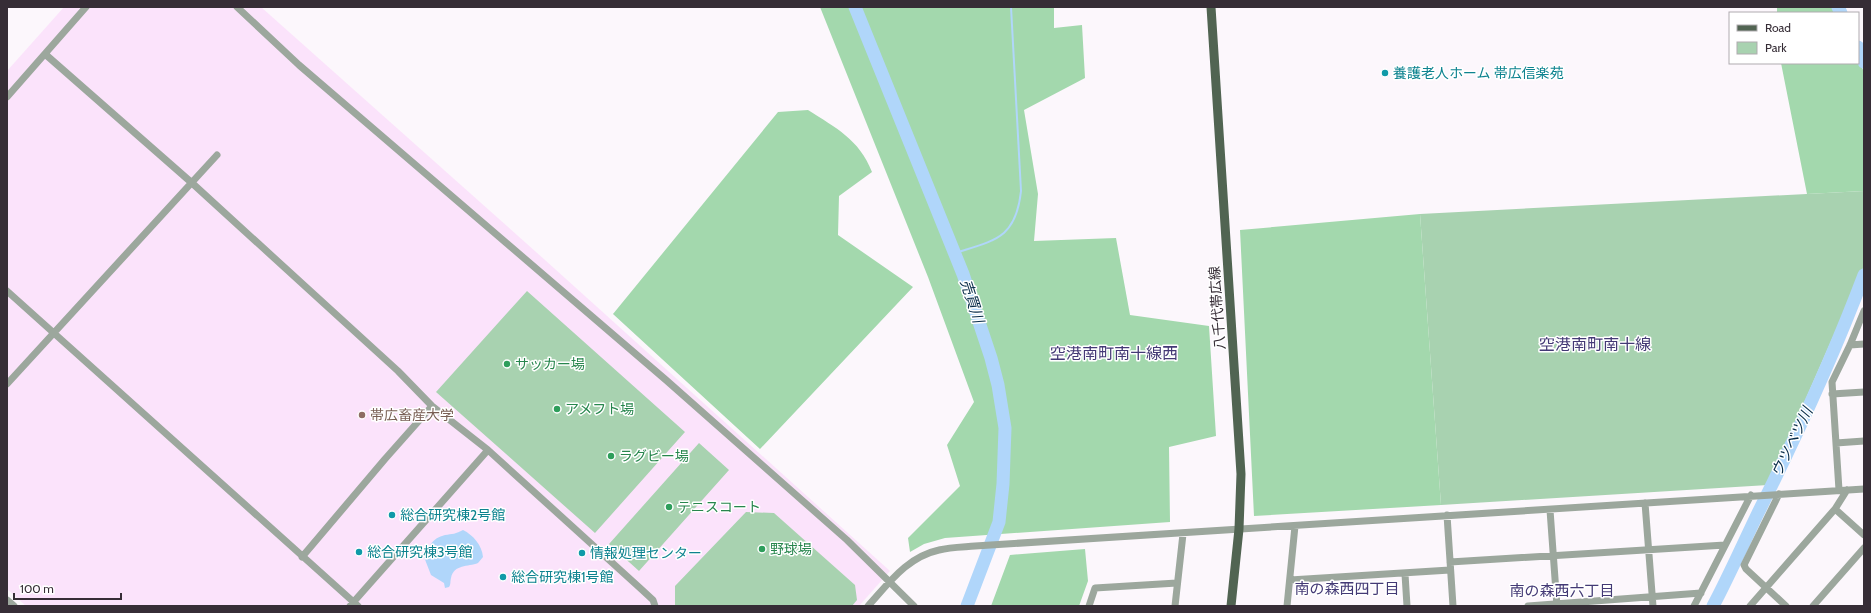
<svg xmlns="http://www.w3.org/2000/svg" width="1871" height="613" viewBox="0 0 1871 613" font-family="Cabin,'Noto Sans JP',sans-serif">
  <style>
    .built { fill: #fbe3fb }
    .green { fill: #a8d2b0 }
    .forest { fill: #a3d8ad }
    .water { fill: #b0d6fa }
    .lines { fill: none; stroke-linecap: round; stroke-linejoin: round }
    .stream { stroke: #b0d6fa; stroke-width: 2 }
    .river { stroke: #b0d6fa; stroke-width: 13 }
    .minor { stroke: #9ca79d; stroke-width: 7 }
    .major { stroke: #516452; stroke-width: 9 }
    .culture-dot { fill: #0f9aa8; stroke: #fff; stroke-width: 1.5 }
    .leisure-dot { fill: #2e9e5b; stroke: #fff; stroke-width: 1.5 }
    .education-dot { fill: #8d6e63; stroke: #fff; stroke-width: 1.5 }
    .labels { text-anchor: middle; stroke-width: 3; stroke-linejoin: round; paint-order: stroke }
    .culture-label { font-size: 14px; fill: #0d838f; stroke: #fff; text-anchor: start }
    .street-label { font-size: 14px; fill: #362d36; stroke: #fff }
    .leisure-label { font-size: 14px; fill: #27864d; stroke: #fff; text-anchor: start }
    .education-label { font-size: 14px; fill: #785e54; stroke: #fff; text-anchor: start }
    .water-label { font-size: 15px; font-style: italic; fill: #062b48; stroke: #fff }
    .neighbourhood-label { font-size: 15px; fill: #433975; stroke: #fff }
    .quarter-label { font-size: 16px; fill: #433975; stroke: #fff }
  </style>
  <rect width="100%" height="100%" fill="#fcf7fc"/>
  <path class="built" d="M64,7H261L545,260L890,571L859,606H26L7,589V71Z"/>
  <path class="green" d="M1864,191V266L1768,485L1441,505L1420,214Z
    M527,291L685,432L595,533L436,392Z
    M699,443L729,470L639,571L609,544Z
    M746,512L774,513L855,585L857,600L852,606H675V586Z"/>
  <path class="forest" d="M820,7H1054V28L1082,25L1085,78L1024,110L1038,194L1034,241L1116,238L1130,315L1209,326L1216,436L1169,447L1170,522L945,538L924,544L910,552L908,538L960,486L947,445L974,402L928,277Z
    M1777,7H1832L1835,13H1777Z
    M1858,58L1864,72V191L1807,194L1781,63H1858Z
    M808,110C836,128 859,139 872,172L839,196L838,235L913,287L760,449L613,314L778,112Z
    M1420,214L1441,505L1254,516L1240,230Z
    M1085,549L1088,581L1079,606H991L1010,555Z"/>
  <path class="water" d="M463,530C473,535 482,545 483,557L478,563C468,567 454,564 451,578C450,582 451,584 449,587L445,588L444,583L431,575L424,557C428,547 432,538 445,535C452,534 456,534 463,530Z"/>
  <g class="lines">
    <path class="stream" d="M955,253C996,240 1016,238 1021,191L1011,7"/>
    <path class="river" d="M855,7L963,274L991,358L998,385L1005,428L1003,484L999,522L967,606
      M1838,7L1841,13
      M1858,47L1864,62
      M1713,606C1729,576 1743,544 1758,513C1797,435 1833,357 1864,275"/>
    <path class="minor" d="M237,7L299,65L666,380L847,540L914,606
      M45,54L192,183L398,371L432,406L488,450L640,588L653,600L655,606
      M7,97L86,7
      M7,291L358,606
      M1850,345L1864,344
      M7,384L217,155
      M1832,394L1864,392
      M1836,443L1864,441
      M1839,490L1832,382L1850,345L1864,311
      M1779,494L1744,565L1746,569L1786,606
      M1645,503L1653,606
      M1835,509L1864,535
      M1550,510L1557,606
      M1447,515L1453,606
      M302,557L385,459L432,406
      M1450,562L1725,545
      M1405,574L1407,606
      M1290,580L1450,570
      M7,600L14,606
      M350,606L488,450
      M868,606C889,583 907,557 939,550C950,547 963,547 975,546L1864,489
      M1089,606L1095,588L1177,583
      M1175,606L1183,534
      M1287,606L1295,526
      M1528,606L1701,593
      M1694,606L1751,495
      M1750,606L1835,509L1847,490
      M1813,606L1864,548"/>
    <path class="major" d="M1211,7L1241,474L1239,529L1231,606"/>
  </g>
  <g class="culture-dot">
    <circle cx="1385" cy="73" r="4"/>
    <circle cx="392" cy="515" r="4"/>
    <circle cx="359" cy="552" r="4"/>
    <circle cx="582" cy="553" r="4"/>
    <circle cx="503" cy="577" r="4"/>
  </g>
  <g class="leisure-dot">
    <circle cx="507" cy="364" r="4"/>
    <circle cx="557" cy="409" r="4"/>
    <circle cx="611" cy="456" r="4"/>
    <circle cx="669" cy="507" r="4"/>
    <circle cx="762" cy="549" r="4"/>
  </g>
  <circle class="education-dot" cx="362" cy="415" r="4"/>
  <g class="labels">
    <g class="culture-label">
      <text x="1393" y="78">養護老人ホーム 帯広信楽苑</text>
      <text x="400" y="520">総合研究棟2号館</text>
      <text x="367" y="557">総合研究棟3号館</text>
      <text x="590" y="558">情報処理センター</text>
      <text x="511" y="582">総合研究棟1号館</text>
    </g>
    <g class="street-label">
      <text transform="translate(1217 308) rotate(-94)" y="5">八千代帯広線</text>
    </g>
    <g class="leisure-label">
      <text x="515" y="369">サッカー場</text>
      <text x="565" y="414">アメフト場</text>
      <text x="619" y="461">ラグビー場</text>
      <text x="677" y="512">テニスコート</text>
      <text x="770" y="554">野球場</text>
    </g>
    <g class="education-label">
      <text x="370" y="420">帯広畜産大学</text>
    </g>
    <g class="water-label">
      <text transform="translate(972 301) rotate(72)" y="5">売買川</text>
      <text transform="translate(1792 442) rotate(-64)" y="5">ウツベツ川</text>
    </g>
    <g class="neighbourhood-label">
      <text x="1347" y="594">南の森西四丁目</text>
      <text x="1562" y="596">南の森西六丁目</text>
    </g>
    <g class="quarter-label">
      <text x="1595" y="350">空港南町南十線</text>
      <text x="1114" y="359">空港南町南十線西</text>
    </g>
  </g>
  <rect width="1871" height="613" fill="none" stroke="#362d36" stroke-width="16"/>
  <rect x="1729" y="12" width="130" height="52" fill="#ffffff" stroke="#afabaf"/>
  <rect x="1737" y="25" width="20" height="6" fill="#516452" stroke="#afabaf"/>
  <text x="1765" y="32" font-size="12" fill="#362d36">Road</text>
  <rect x="1737" y="42" width="20" height="12" fill="#a8d2b0" stroke="#afabaf"/>
  <text x="1765" y="52" font-size="12" fill="#362d36">Park</text>
  <path d="M14 593v6h107v-6" fill="none" stroke="#362d36" stroke-width="2"/>
  <text x="20" y="593" font-size="12" fill="#362d36" stroke="#ffffff" stroke-width="3" paint-order="stroke">100 m</text>
</svg>
